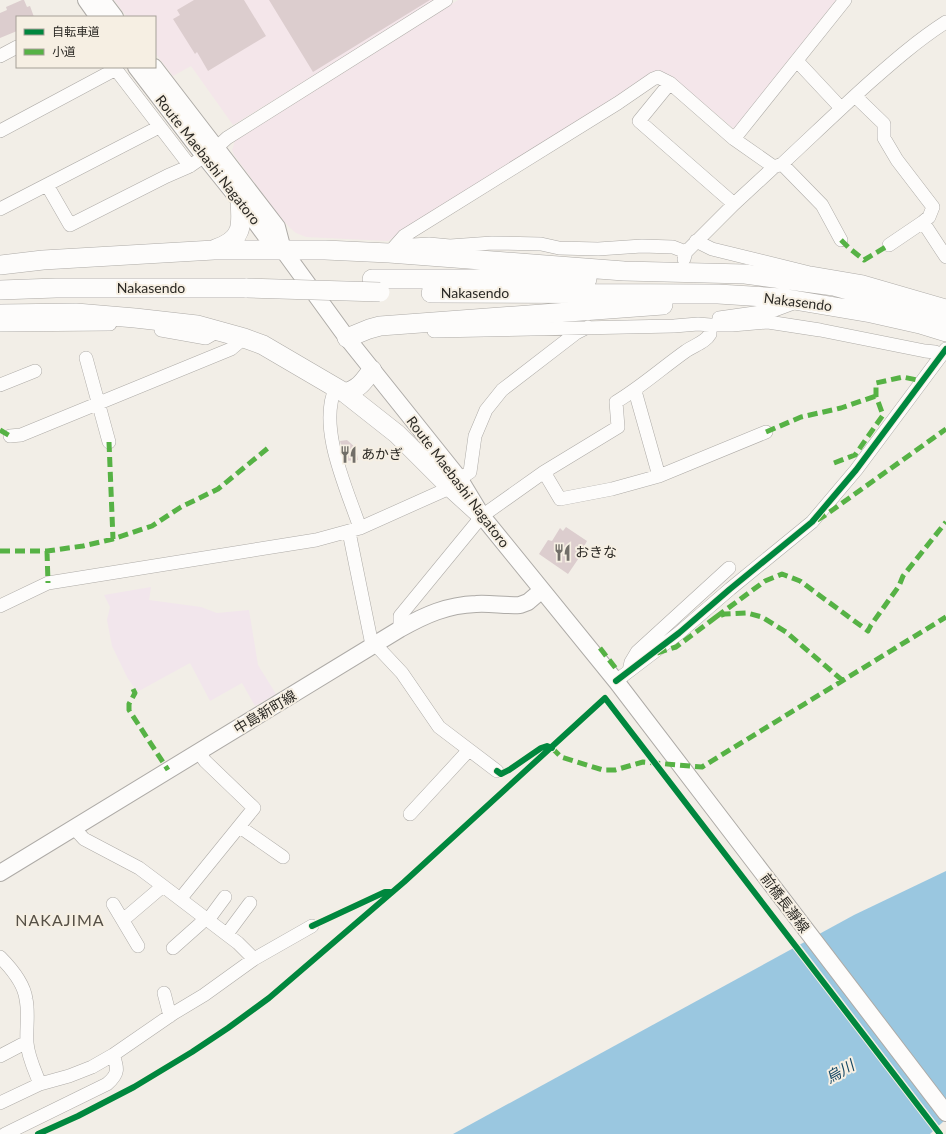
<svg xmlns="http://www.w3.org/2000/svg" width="946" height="1134" viewBox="0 0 946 1134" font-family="Lato,'Noto Sans JP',sans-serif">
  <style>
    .commercial { fill: #f2e6ec }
    .industrial { fill: #f4e6ea }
    .water { fill: #9ac7e0 }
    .pier { fill: #f2eee7 }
    .building { fill: #dccdce }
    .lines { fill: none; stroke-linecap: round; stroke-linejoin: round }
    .minor-casing { stroke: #aeaba7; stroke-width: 14 }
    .major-casing { stroke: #aeaba7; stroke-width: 18 }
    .highway-casing { stroke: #aeaba7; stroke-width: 20 }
    .minor { stroke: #fdfcfb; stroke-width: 13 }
    .major { stroke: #fdfcfb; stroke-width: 16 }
    .highway { stroke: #fdfcfb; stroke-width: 19 }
    .highway-bridge-casing { stroke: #aeaba7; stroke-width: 20; stroke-linecap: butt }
    .highway-bridge { stroke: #fdfcfb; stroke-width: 19 }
    .quiet { stroke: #56b245; stroke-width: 5; stroke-dasharray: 10 5; stroke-linecap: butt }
    .cycleway-casing { stroke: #f6efe3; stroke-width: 8 }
    .cycleway { stroke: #00873e; stroke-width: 6 }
    .labels { text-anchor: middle; stroke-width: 4; stroke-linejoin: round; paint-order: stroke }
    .street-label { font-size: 14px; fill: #2b2924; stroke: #f6efe3 }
    .poi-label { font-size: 14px; fill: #2b2924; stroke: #f6efe3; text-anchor: start }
    .water-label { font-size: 15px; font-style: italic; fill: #144763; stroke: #f6efe3 }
    .quarter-label { font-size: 16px; letter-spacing: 1px; fill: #565046; stroke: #f6efe3 }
  </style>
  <rect width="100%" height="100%" fill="#f2eee7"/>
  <path class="commercial" d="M151,587L149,600L201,607L217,613L249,610L258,665L276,694L255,706L242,683L210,701L190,663L137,692L127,677L112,646L107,620L110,607L104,595Z"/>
  <path class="industrial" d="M114,0H437L233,125L191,66L173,76L155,53V17H127Z
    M458,0H836L734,129L670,75L668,77L646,79L388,241L306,237L296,233L289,227L277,213L234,155L232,150L235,141Z"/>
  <path class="water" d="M946,871V1119L930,1134H453L854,915Z"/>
  <path class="pier" d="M799,943L940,1127L935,1132L792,947Z"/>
  <path class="building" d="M22,0H24L27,7L30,6L34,17H17V31L0,38V13L7,10L6,7Z
    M194,0H244L266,36L208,71L197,52L195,54L173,19L180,15L177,10Z
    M269,0H430L313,72Z
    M347,440L356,448L358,460L345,461L340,441Z
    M566,527L587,541L583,548L585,549L568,574L539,554L548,540L552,541L560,528L563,531Z"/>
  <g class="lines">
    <defs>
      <path id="minor" d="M0,56L17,47
        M797,61L841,108
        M114,67L190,166
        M670,83L639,121L734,204
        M855,96L884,124V138L897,160L933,207L929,217L923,222
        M0,131L116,69
        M734,139L845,0
        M782,164L822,205L841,240
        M47,185L70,225L167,176L190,166L216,148L227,138L446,0
        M0,209L159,127
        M696,241L712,249L810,273L863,282L946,306
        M889,245L923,222L946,257
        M396,246L429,244L450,246L492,243L541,244L559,248L598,249L642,246L673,247L686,252
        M389,253L404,236L618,103L653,79L658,77L670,83L734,139L774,167
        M684,259L686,252L734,204L774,167L782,164C811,137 840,109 869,83C894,61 918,40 946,22
        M719,318L775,310L799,301
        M0,325L110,324
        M161,330L206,338L218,331
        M434,331L674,326L698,324L710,325H732L768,322L820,330L925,351L935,352L942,355
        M86,358L109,442
        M0,385L35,371
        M336,387C317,427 347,489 360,528
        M635,391L659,476
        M10,436L21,435L231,349L244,338
        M544,472L618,427L616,402C641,387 662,368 686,351C694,345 705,343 710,334V325
        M349,532L371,640L402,673L439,727L497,771
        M0,606L48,583L316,540L360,528L445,490L449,486L470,472L475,436L486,410L502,390L576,333L588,327
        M400,629V616L482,516L544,472L560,499L612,489L659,476L766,432
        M629,671L631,662L637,652L729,568
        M616,681L679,633L730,589L812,522L856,470L946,349
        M410,814L468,751
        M240,827L283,857
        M74,828L84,839L139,868L163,886L238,943L254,959
        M181,898L254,808L205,761L199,752
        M113,904L138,946
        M123,920L163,886
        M208,920L225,897
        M227,934L250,903
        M173,948L200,924L205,918
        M0,957C11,968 24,984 26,999C29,1013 26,1028 27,1043C28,1057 35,1071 40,1084
        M164,993L170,1016
        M0,1056L21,1045L27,1044
        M0,1103L40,1084L69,1076L92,1067L113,1055L174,1013L204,995L254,959L312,926
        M5,1134L107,1084C119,1074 118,1068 113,1055"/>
      <path id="major" d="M86,0L98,17
        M102,0L115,17
        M136,67L204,156L240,201L265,235L283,250L347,338L459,478L482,516L616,681L946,1113
        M154,67L277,227L283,250
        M0,873L400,629C425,615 447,605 476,604C491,603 505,606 520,605L528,602L542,590"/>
      <path id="highway" d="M215,249C243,240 242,226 240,201
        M0,265L43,260L214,250H325L389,253L624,271L745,274L834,286L895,303
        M372,279H587
        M0,290L56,288H247
        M431,293L718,294L782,298L871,313L920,324L946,332
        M882,301L895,303L946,317
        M0,314L76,313L135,318L197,325L244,338L263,345L345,393C360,388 363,382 372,370
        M347,338L369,329L380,326L663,305
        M345,393L397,434L449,486L482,516"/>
    </defs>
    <use href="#minor" class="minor-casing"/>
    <use href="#major" class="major-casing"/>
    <use href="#highway" class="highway-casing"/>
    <use href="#minor" class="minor"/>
    <use href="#major" class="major"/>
    <use href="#highway" class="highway"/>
    <defs>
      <path id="highway-bridge" d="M247,288L380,292"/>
    </defs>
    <use href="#highway-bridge" class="highway-bridge-casing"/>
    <use href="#highway-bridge" class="highway-bridge"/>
    <path class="quiet" d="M841,240L849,248L864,260L889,245
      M0,430L10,436
      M766,432L801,417L841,408L876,396
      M109,442L113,539
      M834,463L855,455L883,415L876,396V383L903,377L922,381
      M817,520L824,516L946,429
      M0,551H47L83,546L113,539L152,526L181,507L218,489L268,448
      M47,551L48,583
      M716,617L765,581L782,574L800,581L868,631L871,625L899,586L903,576L946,522
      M600,648L617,670
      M657,653L676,647L716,617L725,614L747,613L762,617L786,632L843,681
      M133,689L135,693L129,704V710L168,770
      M552,748L561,757L603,770H615L643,762L702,767L946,617"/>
    <defs>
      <path id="cycleway" d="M616,681L679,633L730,589L812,522L856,470L946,349
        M497,771L501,774L509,770L541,748L547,746L552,748
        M312,926L385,892H390
        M38,1134L78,1116L134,1087L192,1052L228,1028L269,998L404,882L605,698L940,1134"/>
    </defs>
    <use href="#cycleway" class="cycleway-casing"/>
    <use href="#cycleway" class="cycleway"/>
  </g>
  <defs>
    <symbol id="restaurant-bare" viewBox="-9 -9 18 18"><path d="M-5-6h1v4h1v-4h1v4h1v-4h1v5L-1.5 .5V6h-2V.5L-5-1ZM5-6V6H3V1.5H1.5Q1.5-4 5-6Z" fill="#716e68" stroke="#f6efe3" stroke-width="2.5" paint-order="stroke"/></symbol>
  </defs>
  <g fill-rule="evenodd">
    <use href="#restaurant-bare" x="336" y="442" width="25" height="25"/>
    <use href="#restaurant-bare" x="550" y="540" width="25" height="25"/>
  </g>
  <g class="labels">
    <g class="street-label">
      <text transform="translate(208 160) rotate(52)" y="5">Route Maebashi Nagatoro</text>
      <text x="151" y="293">Nakasendo</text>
      <text x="475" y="298">Nakasendo</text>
      <text transform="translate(798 302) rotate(7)" y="5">Nakasendo</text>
      <text transform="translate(458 482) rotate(53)" y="5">Route Maebashi Nagatoro</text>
      <text transform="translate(265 712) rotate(-31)" y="5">中島新町線</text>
      <text transform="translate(785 903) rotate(53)" y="5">前橋長瀞線</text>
    </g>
    <g class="poi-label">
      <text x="361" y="459">あかぎ</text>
      <text x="575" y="557">おきな</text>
    </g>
    <g class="water-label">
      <text transform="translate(840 1072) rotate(-30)" y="5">烏川</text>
    </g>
    <g class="quarter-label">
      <text x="60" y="926">NAKAJIMA</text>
    </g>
  </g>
  <rect x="16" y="16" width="140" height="52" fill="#f6efe3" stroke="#a5a097"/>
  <rect x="24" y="29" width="20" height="6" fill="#00873e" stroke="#a5a097"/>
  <text x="52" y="36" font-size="12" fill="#2b2924">自転車道</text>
  <rect x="24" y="49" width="20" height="6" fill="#56b245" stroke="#a5a097"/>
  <text x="52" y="56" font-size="12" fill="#2b2924">小道</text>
</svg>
